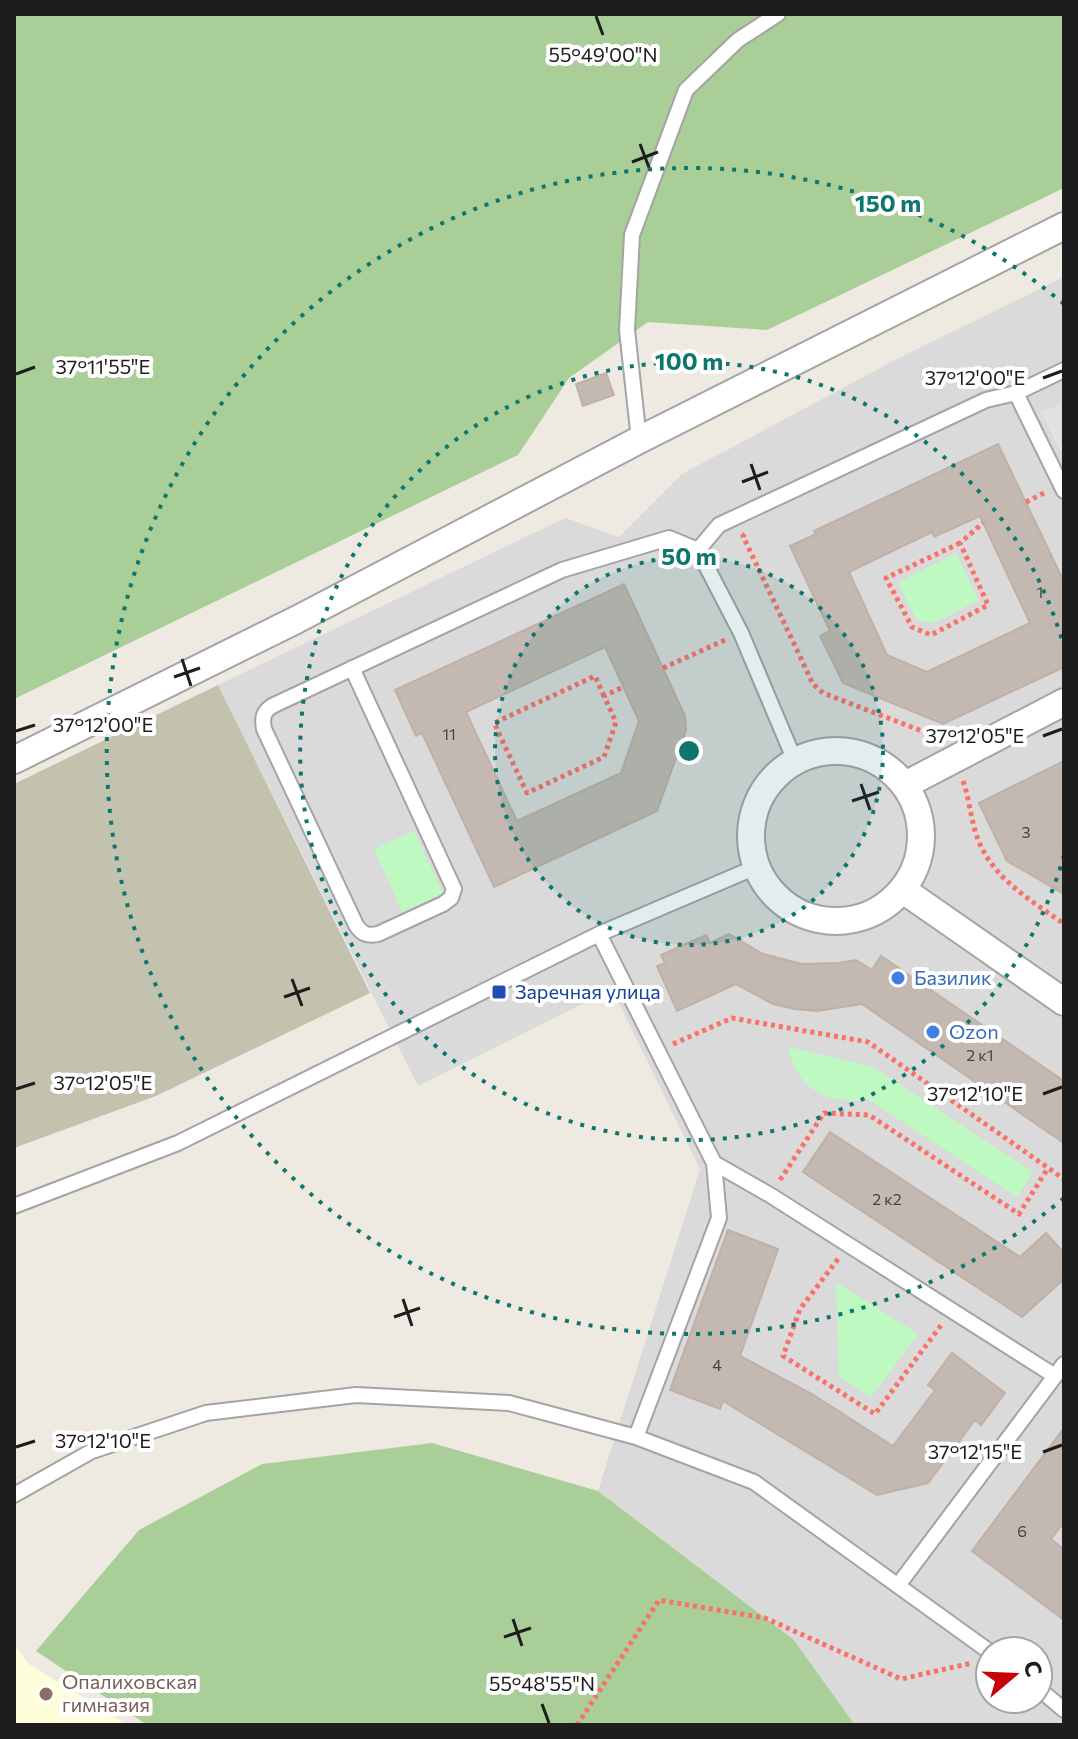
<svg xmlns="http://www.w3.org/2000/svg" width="1078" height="1739" viewBox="0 0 1078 1739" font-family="Commissioner,sans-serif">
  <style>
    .residential { fill: #dbdada; fill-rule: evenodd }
    .education { fill: #fffedb }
    .construction { fill: #c3c2ae }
    .forest { fill: #a9ce97 }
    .park { fill: #bef9c1 }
    .parking { fill: #e1e1e1 }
    .building { fill: #c3b9b2; stroke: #c0b0a5; stroke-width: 2; fill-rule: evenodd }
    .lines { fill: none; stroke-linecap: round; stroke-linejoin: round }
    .lane-casing { stroke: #a4a4a4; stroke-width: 18 }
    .street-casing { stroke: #a4a4a4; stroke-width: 30 }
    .path { stroke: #fa7168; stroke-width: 5; stroke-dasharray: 4 4; stroke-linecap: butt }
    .lane { stroke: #fff; stroke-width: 14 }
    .street { stroke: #fff; stroke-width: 26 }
    .ticks { fill: none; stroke: #1d1d1d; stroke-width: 3 }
    .ring { fill: none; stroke: #0f766e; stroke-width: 4; stroke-dasharray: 4 8 }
    .shop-dot { fill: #3f7fe0; stroke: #fff; stroke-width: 3 }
    .transit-dot { fill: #1a4fb4; stroke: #fff; stroke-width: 3 }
    .education-dot { fill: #8d6e63; stroke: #fff; stroke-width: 3 }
    .labels { text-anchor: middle; stroke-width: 8; stroke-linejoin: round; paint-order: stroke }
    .number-label { font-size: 16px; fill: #464442 }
    .shop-label { font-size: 20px; fill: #366cbe; stroke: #fff; text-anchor: start }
    .transit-label { font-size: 20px; fill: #164399; stroke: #fff; text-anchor: start }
    .education-label { font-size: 20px; fill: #785e54; stroke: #fff; text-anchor: start }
    .ticks-label { font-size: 20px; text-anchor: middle; fill: #1d1d1d; stroke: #fff; stroke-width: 8; stroke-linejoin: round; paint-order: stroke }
    .centre { fill: #0f766e; stroke: #fff; stroke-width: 4 }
    .ring-label { font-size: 24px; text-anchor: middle; font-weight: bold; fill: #0f766e; stroke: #fff; stroke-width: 8; stroke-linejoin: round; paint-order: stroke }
  </style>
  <rect width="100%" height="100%" fill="#eeeae2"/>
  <path class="residential" d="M1064,277V1725H855L793,1639L598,1491L700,1169L612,989L418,1086L218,685L565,518L619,537L682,474L897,359ZM990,1651H1038V1699H990Z"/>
  <path class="education" d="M14,1645L29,1664L127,1725H14Z"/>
  <path class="construction" d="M218,685L370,993L156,1096L14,1148V784Z"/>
  <path class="forest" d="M14,14H1064V188L767,330L648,322L569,378L518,455L14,699Z
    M432,1443L598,1491L793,1639L855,1725H147L36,1651L139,1530L262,1464Z"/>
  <path class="park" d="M956,553L978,600L934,623L917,620L898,583Z
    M414,831L443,893L402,912L374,849Z
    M788,1047L873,1067L1033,1172L1017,1197L868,1099C828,1106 796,1088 788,1047Z
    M836,1282L918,1334L871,1397L839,1377Z"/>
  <path class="parking" d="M1060,404L1064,413V459L1041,412Z"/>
  <path class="building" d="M606,373L614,395L583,406L576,384Z
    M998,444L1064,582V667L943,724L843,683L820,636L830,631L790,546L816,534L814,531ZM980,516L1030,623L927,672L887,655L849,572L932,532L934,537Z
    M624,584L685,716L686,730L657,811L494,887L422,733L416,736L395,690ZM605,647L639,721L621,773L517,821L466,712Z
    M1064,761V894L1007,861L979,803Z
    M729,934L763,954L802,964L839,963L856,960L872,970L881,956L1064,1081V1143L862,1004L817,1011L794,1009L773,1004L736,984L677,1011L657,966L665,963L661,955L706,935L710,943Z
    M830,1132L1020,1257L1046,1233L1064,1253V1279L1022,1317L803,1172Z
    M728,1230L778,1249L740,1356L812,1394L893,1446L935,1390L928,1385L952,1353L1005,1393L981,1425L975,1420L928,1483L877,1495L723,1401L720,1409L670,1390Z
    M1064,1428V1522L1051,1539L1064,1550V1620L972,1551Z"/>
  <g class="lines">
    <defs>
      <path id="lane" d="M1016,393L1064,491
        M639,440L627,330L632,235L686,90L738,40L778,14
        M698,550L719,525L986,400L1016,393L1064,370
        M352,668L454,889L451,898L443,904L378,934C367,936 362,934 356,925L264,729C262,718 263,712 272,706L562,570L669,538L698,550L741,633L795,761
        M599,934L714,1163L719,1218L636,1437
        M714,1163L770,1195L1055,1376
        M14,1206L178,1143L599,934L756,867
        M14,1495L92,1451L206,1413L356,1395L509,1403L636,1437L754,1482L990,1652
        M899,1584L1064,1364
        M1038,1688L1064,1710"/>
      <path id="street" d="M751 836a85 85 0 1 1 170 0a85 85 0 1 1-170 0Z
        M14,760L296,620L639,440L1064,226
        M905,785L1064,702
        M903,890L1064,1002"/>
    </defs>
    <use href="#lane" class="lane-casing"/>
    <use href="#street" class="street-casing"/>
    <path class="path" d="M1026,502L1046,492
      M745,534L743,536L813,684L823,693L940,738
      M960,543L886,578L912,627L931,635L988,605L960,543L983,523
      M663,668L725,640
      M604,696L595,676L494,723L527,793L604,757L616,722L604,696L623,687
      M963,781C970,801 971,823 979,842C995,880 1032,901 1064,924
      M673,1044L732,1018L868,1042L1064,1179
      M780,1180L824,1113L869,1115L1019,1214L1048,1168
      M838,1259L800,1309L783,1356L875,1414L942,1324
      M577,1725L659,1600L765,1618L901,1679L972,1663"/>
    <use href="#lane" class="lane"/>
    <use href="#street" class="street"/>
  </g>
  <path class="ticks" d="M596,16L603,35M640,144L650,170M632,162L658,152M16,374L35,367M1043,378L1062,371M751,464L760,490M742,482L768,472M182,659L191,686M174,677L200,668M16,731L35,725M1043,736L1062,729M861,784L870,810M852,801L879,792M292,979L302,1006M284,997L310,988M16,1089L35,1083M1043,1094L1062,1087M403,1299L412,1326M394,1317L420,1308M16,1447L35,1441M1043,1452L1062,1445M513,1619L522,1646M504,1637L531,1628M542,1704L549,1723"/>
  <circle cx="689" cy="751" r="194" fill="#0f766e" fill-opacity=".12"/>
  <g class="ring">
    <circle cx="689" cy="751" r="194"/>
    <path d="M1064 855A389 389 0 1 1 1064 647"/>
    <path d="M1064 1198A583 583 0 1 1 1064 304"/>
  </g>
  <g class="shop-dot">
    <circle cx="898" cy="978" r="8"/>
    <circle cx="933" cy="1032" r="8"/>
  </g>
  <rect class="transit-dot" x="491" y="984" width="16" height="16" rx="4"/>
  <circle class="education-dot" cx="46" cy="1694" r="8"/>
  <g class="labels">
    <g class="number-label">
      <text x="1040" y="598">1</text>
      <text x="449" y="740">11</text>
      <text x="1026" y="838">3</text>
      <text x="980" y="1061">2 к1</text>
      <text x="887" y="1205">2 к2</text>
      <text x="717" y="1371">4</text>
      <text x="1022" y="1537">6</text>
    </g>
    <g class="shop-label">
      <text x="914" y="985">Базилик</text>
      <text x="949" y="1039">Ozon</text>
    </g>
    <g class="transit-label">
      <text x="515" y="999">Заречная улица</text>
    </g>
    <g class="education-label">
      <text x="62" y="1689">Опалиховская<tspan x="62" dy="23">гимназия</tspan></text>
    </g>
  </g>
  <g class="ticks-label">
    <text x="603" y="62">55°49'00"N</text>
    <text x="103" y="374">37°11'55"E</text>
    <text x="975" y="385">37°12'00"E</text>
    <text x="103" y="732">37°12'00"E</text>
    <text x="975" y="743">37°12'05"E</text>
    <text x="103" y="1090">37°12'05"E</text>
    <text x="975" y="1101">37°12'10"E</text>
    <text x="103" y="1448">37°12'10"E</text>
    <text x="975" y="1459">37°12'15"E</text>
    <text x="542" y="1691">55°48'55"N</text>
  </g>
  <circle cx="689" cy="751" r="12" class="centre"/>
  <g class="ring-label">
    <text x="888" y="212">150 m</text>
    <text x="689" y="370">100 m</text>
    <text x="689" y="565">50 m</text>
  </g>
  <rect width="1078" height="1739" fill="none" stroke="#1d1d1d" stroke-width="32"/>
  <g transform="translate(1014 1675) rotate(71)"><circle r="38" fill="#ffffff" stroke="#a5a5a5" stroke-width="2"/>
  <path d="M0-6L14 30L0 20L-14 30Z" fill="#ca0008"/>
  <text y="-12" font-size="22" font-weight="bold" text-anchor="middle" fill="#1d1d1d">С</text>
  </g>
</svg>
